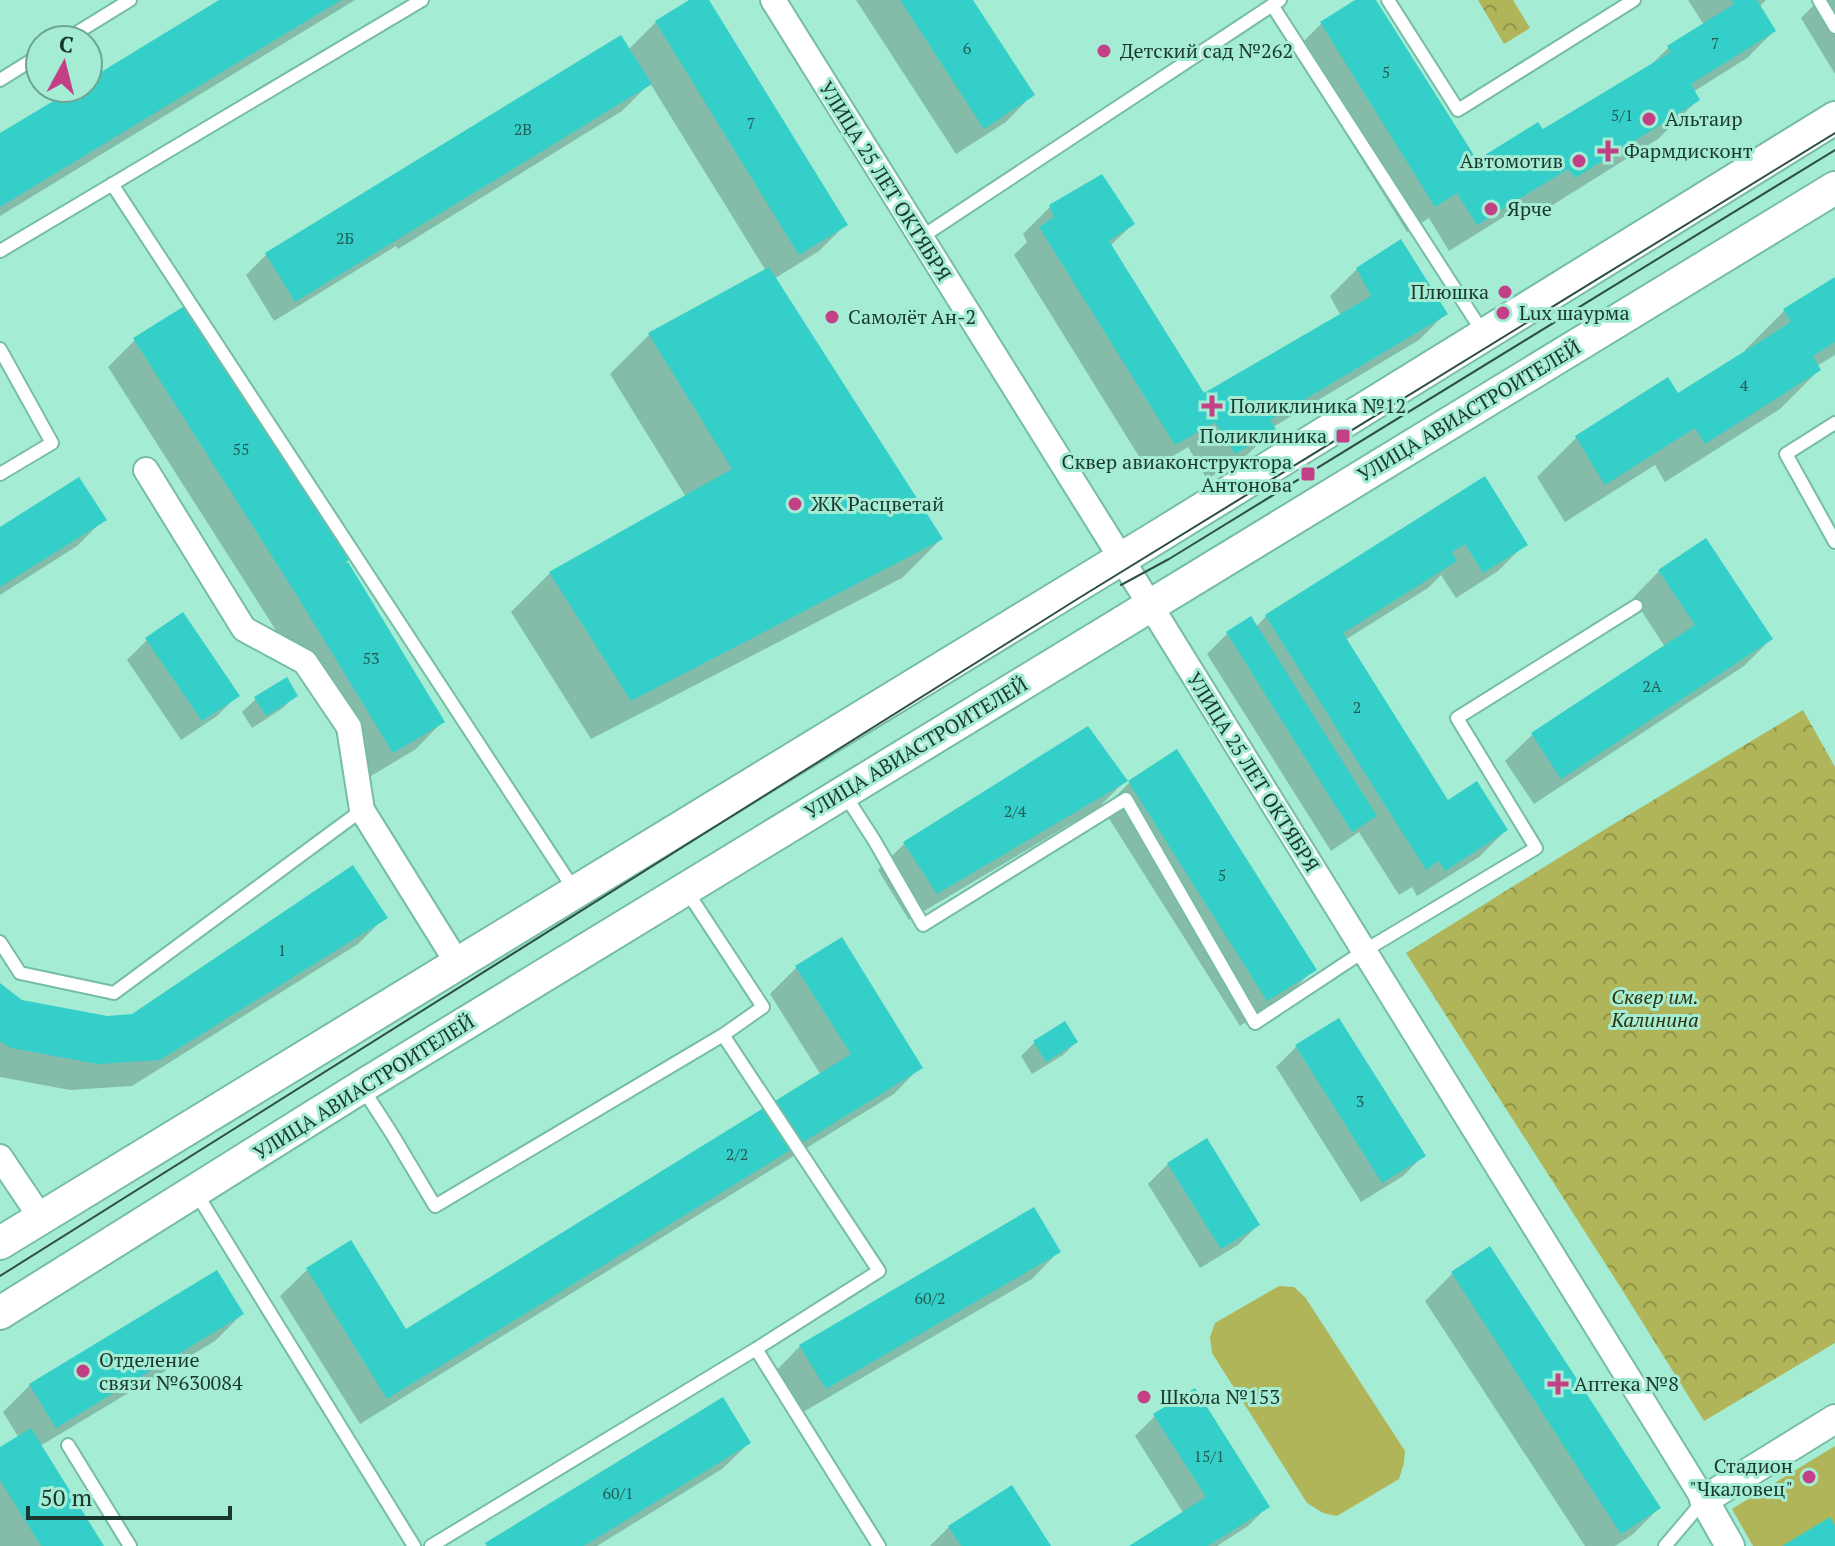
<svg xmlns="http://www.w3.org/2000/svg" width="1835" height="1546" viewBox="0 0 1835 1546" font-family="'PT Serif',serif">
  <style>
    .forest { fill: url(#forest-crowns) }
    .pitch { fill: #b1b55a }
    .shadow { fill: #0003 }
    .building { fill: #35cfca }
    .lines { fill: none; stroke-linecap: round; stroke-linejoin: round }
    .service-casing { stroke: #77bda6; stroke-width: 16 }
    .minor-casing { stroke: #77bda6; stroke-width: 28 }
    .tertiary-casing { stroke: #77bda6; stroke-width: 32 }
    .secondary-casing { stroke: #77bda6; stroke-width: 36 }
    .service { stroke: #fff; stroke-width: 12 }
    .minor { stroke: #fff; stroke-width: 24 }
    .tertiary { stroke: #fff; stroke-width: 28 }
    .secondary { stroke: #fff; stroke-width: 32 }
    .tram { stroke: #2d5045; stroke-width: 2 }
    .poi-dot { fill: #c34086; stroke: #a5ecd4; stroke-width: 3 }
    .labels { text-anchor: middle; stroke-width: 6; stroke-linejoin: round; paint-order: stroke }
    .number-label { font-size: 16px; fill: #225e56 }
    .poi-label { font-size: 20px; fill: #1b382f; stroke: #a5ecd4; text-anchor: start }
    .street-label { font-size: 20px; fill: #1b382f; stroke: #a5ecd4 }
    .park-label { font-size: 20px; font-style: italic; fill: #313207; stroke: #a5ecd4 }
  </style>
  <defs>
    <pattern id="forest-crowns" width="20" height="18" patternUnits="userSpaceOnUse" patternTransform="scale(2)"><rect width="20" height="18" fill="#b1b55a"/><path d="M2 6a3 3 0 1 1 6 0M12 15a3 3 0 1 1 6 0" fill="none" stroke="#8f944b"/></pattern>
  </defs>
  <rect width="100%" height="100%" fill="#a5ecd4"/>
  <path class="forest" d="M1478,0H1513L1530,28L1504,44Z
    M1803,710L1835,767V1343L1704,1421L1621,1288L1406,953L1607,828Z"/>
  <path class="pitch" d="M1279,1286L1294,1287L1305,1297L1405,1451L1404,1463L1399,1479L1337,1516L1323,1513L1307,1503L1212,1353L1210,1337L1215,1323Z
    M1835,1446V1546H1753L1732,1509Z"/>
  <path class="shadow" d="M223,0H355L0,216V136L79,88H88V82Z
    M692,0H707L845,225L819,251L774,279L941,539L902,578L591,739L511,612L550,573L686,497L610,374L649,335L766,271L650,83L622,111L398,249L396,246L274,321L246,275L266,255L628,50L656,22Z
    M856,0H970L1032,95L1006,122L956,154Z
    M1359,0H1374L1476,163L1542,133L1648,68L1669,47L1704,25L1688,0H1766L1759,7L1774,31L1747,58L1693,92L1698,100L1658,139L1535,216L1526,203L1449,251L1429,218L1407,232L1294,51L1321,24Z
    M1819,0H1835V74L1801,18Z
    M1050,207L1133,224L1110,246L1204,396L1341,316L1330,296L1357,269L1445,314L1419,340L1273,427L1274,429L1247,455L1207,479L1188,447L1148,471L1014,255L1027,242L1023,234Z
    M1835,279V355L1817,366L1819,370L1780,409L1665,482L1655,465L1565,522L1537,477L1576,438L1667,380L1678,396L1747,352L1745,350L1784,311Z
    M135,340L345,561L442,722L416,749L366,779L270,621L108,367Z
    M1484,479L1525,544L1498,571L1456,598L1441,575L1428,588L1345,640L1448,802L1506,830L1479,857L1417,896L1412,887L1399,895L1359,832L1331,851L1207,654L1227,634L1256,627L1266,616Z
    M104,519L77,546L0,595V529Z
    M1659,571L1771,639L1744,666L1534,804L1505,761L1532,735L1665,647L1633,598Z
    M147,640L237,696L217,716L181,740L127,660Z
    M296,695L283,708L252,728L242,712L256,699Z
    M1126,780L1099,807L909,920L878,870L905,843Z
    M1130,782L1314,969L1287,996L1240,1026L1103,809Z
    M385,917L358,944L132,1086L70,1090L0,1077V986L21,1002L107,1018L133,1016Z
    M797,967L920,1067L894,1094L360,1424L280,1296L307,1270L406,1332L821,1075L770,994Z
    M1076,1042L1063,1055L1032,1074L1021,1056L1034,1043Z
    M1296,1047L1423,1156L1403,1176L1361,1202L1276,1067Z
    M1168,1164L1258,1225L1238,1245L1200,1268L1148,1184Z
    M1490,1249L1659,1508L1632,1535L1615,1546H1585L1425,1301L1452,1274Z
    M1058,1252L1032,1279L798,1415L774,1373L800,1346Z
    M242,1314L215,1341L40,1446L102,1546H0V1450L19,1438L3,1412L30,1385Z
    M1155,1416L1268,1506L1248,1526L1217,1546H1133L1184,1514L1135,1436Z
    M749,1443L722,1469L597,1546H485Z
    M949,1527L1049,1546H930Z"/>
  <path class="building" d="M219,0H341L0,207V133L75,88H88V80Z
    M689,0H709L848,225L799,255L655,21Z
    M900,0H973L1035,95L984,129Z
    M1355,0H1376L1477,160L1538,122L1543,129L1671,52L1667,46L1734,4L1731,0H1757L1776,31L1691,84L1700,100L1575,178L1568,169L1477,225L1457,193L1435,207L1320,22Z
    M621,35L652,84L295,302L265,253Z
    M1102,174L1135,224L1109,241L1204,393L1371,296L1356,268L1401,239L1448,314L1270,420L1276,429L1235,454L1215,422L1175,445L1039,227L1054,217L1049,205Z
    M769,267L943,539L631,701L549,572L732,469L648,333Z
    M1835,277V342L1813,356L1821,370L1705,444L1695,428L1605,485L1575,436L1668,377L1678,393L1791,322L1783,309Z
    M186,305L349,560L339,567L348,562L445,722L393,753L296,594L133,338Z
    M1485,476L1528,545L1483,573L1465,544L1452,552L1457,561L1343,633L1448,800L1477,781L1508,830L1445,871L1439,861L1426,870L1265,615Z
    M79,477L107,520L0,587V527Z
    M1706,538L1773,639L1561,779L1531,733L1695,625L1658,570Z
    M183,612L240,696L202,721L145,638Z
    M1251,616L1377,816L1352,832L1226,632Z
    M287,677L298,696L266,716L254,697Z
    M1088,726L1128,781L937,894L903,842Z
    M1177,749L1317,970L1267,1001L1128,781Z
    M353,865L388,918L160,1060L98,1064L11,1048L0,1041V983L22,1000L107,1016L132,1014Z
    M842,937L923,1068L387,1399L306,1268L351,1240L406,1329L851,1054L795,966Z
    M1339,1018L1426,1156L1382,1183L1295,1045Z
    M1065,1021L1078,1042L1046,1062L1033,1041Z
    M1207,1138L1260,1225L1221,1249L1167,1163Z
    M1034,1207L1061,1252L826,1389L799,1345Z
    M1490,1246L1661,1508L1621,1534L1451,1272Z
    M217,1270L244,1314L56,1428L29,1384Z
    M1195,1388L1270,1507L1208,1546H1129L1206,1497L1153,1414Z
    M723,1397L751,1443L584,1546H487L485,1543Z
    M31,1428L104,1546H41L0,1480V1447Z
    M1012,1485L1051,1546H961L948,1526Z
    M1830,1517L1835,1525V1546H1782Z"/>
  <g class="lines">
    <defs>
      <path id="service" d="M1388,0L1458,110L1634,0
        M1819,0L1835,27
        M1272,5L1484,334
        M65,40L130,0
        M0,80L40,55
        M112,184L575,891
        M920,238L1280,0
        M0,251L422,0
        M0,349L52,443L0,474
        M1835,423L1786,454L1835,542
        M845,795L874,840L923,925L1126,799L1255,1023L1364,951L1536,848L1457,718L1636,606
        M686,890L763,1007L723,1035L879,1271L756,1349L879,1546
        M0,942L20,973L114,993L362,810
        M363,1089L392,1134L435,1206L723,1035
        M195,1191L414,1546
        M68,1445L130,1546
        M431,1546L756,1349
        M1665,1546L1704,1500"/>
      <path id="minor" d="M773,0L1121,558L1704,1500
        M146,470L244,629L305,662L349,727L362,810L458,964
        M0,1157L41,1218"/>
      <path id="tertiary" d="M1730,1546L1704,1500L1835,1419"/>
      <path id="secondary" d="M0,1243L1157,537L1835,118
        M0,1313L361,1087L1835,188"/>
    </defs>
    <use href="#service" class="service-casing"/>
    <use href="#minor" class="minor-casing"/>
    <use href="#tertiary" class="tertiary-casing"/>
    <use href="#secondary" class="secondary-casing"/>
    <use href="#service" class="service"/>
    <use href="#minor" class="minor"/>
    <use href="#tertiary" class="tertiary"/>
    <use href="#secondary" class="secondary"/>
    <path class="tram" d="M1121,585L1169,559L1835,150
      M0,1276L1079,598L1835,133"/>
  </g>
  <g class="poi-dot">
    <circle cx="1104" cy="51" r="8"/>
    <circle cx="1649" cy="119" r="8"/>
    <path d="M1604 139h8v8h8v8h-8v8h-8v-8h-8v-8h8z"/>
    <circle cx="1579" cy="161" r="8"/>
    <circle cx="1491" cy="209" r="8"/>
    <circle cx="1505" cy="292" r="8"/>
    <circle cx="1503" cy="313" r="8"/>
    <circle cx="832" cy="317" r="8"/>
    <path d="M1208 394h8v8h8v8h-8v8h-8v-8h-8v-8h8z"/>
    <rect x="1335" y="428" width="16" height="16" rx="4"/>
    <rect x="1300" y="466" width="16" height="16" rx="4"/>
    <circle cx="795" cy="504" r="8"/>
    <circle cx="83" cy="1371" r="8"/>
    <path d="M1554 1372h8v8h8v8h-8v8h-8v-8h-8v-8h8z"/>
    <circle cx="1144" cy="1397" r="8"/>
    <circle cx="1809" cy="1477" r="8"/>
  </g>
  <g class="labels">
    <g class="number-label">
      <text x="1715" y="49">7</text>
      <text x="967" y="54">6</text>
      <text x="1386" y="78">5</text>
      <text x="1622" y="121">5/1</text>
      <text x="751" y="129">7</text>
      <text x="523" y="135">2В</text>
      <text x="345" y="244">2Б</text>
      <text x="1744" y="391">4</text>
      <text x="241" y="455">55</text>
      <text x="371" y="664">53</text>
      <text x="1652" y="692">2А</text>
      <text x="1357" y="713">2</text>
      <text x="1015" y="817">2/4</text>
      <text x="1222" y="881">5</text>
      <text x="282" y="956">1</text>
      <text x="1360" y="1107">3</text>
      <text x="737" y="1160">2/2</text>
      <text x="930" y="1304">60/2</text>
      <text x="1209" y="1462">15/1</text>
      <text x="618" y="1499">60/1</text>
    </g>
    <g class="poi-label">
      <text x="1120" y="58">Детский сад №262</text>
      <text x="1665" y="126">Альтаир</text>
      <text x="1624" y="158">Фармдисконт</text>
      <text x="1563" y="168" text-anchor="end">Автомотив</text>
      <text x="1507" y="216">Ярче</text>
      <text x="1489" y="299" text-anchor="end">Плюшка</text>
      <text x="1519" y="320">Lux шаурма</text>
      <text x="848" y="324">Самолёт Ан-2</text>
      <text x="1230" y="413">Поликлиника №12</text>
      <text x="1327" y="443" text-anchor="end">Поликлиника</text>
      <text x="1292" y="469" text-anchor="end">Сквер авиаконструктора<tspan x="1292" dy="23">Антонова</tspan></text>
      <text x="811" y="511">ЖК Расцветай</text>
      <text x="99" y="1367">Отделение<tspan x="99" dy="23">связи №630084</tspan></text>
      <text x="1574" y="1391">Аптека №8</text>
      <text x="1160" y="1404">Школа №153</text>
      <text x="1793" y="1473" text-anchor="end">Стадион<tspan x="1793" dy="23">"Чкаловец"</tspan></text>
    </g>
    <g class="street-label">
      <text transform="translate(885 181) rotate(58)" y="7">УЛИЦА 25 ЛЕТ ОКТЯБРЯ</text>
      <text transform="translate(1469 411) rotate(-31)" y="7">УЛИЦА АВИАСТРОИТЕЛЕЙ</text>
      <text transform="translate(916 748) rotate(-31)" y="7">УЛИЦА АВИАСТРОИТЕЛЕЙ</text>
      <text transform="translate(1253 772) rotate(58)" y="7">УЛИЦА 25 ЛЕТ ОКТЯБРЯ</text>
      <text transform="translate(364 1087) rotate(-32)" y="7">УЛИЦА АВИАСТРОИТЕЛЕЙ</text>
    </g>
    <g class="park-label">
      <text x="1655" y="1004">Сквер им.<tspan x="1655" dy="23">Калинина</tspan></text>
    </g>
  </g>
  <g transform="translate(64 64) rotate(7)"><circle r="38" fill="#a5ecd4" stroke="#6ea492" stroke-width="2"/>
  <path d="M0-6L14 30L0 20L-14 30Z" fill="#c34086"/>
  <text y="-12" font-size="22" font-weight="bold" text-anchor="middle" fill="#1b382f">С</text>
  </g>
  <path d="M28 1506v12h202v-12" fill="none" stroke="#1b382f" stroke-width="4"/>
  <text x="40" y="1506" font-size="24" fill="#1b382f" stroke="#a5ecd4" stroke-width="6" paint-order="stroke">50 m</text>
</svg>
